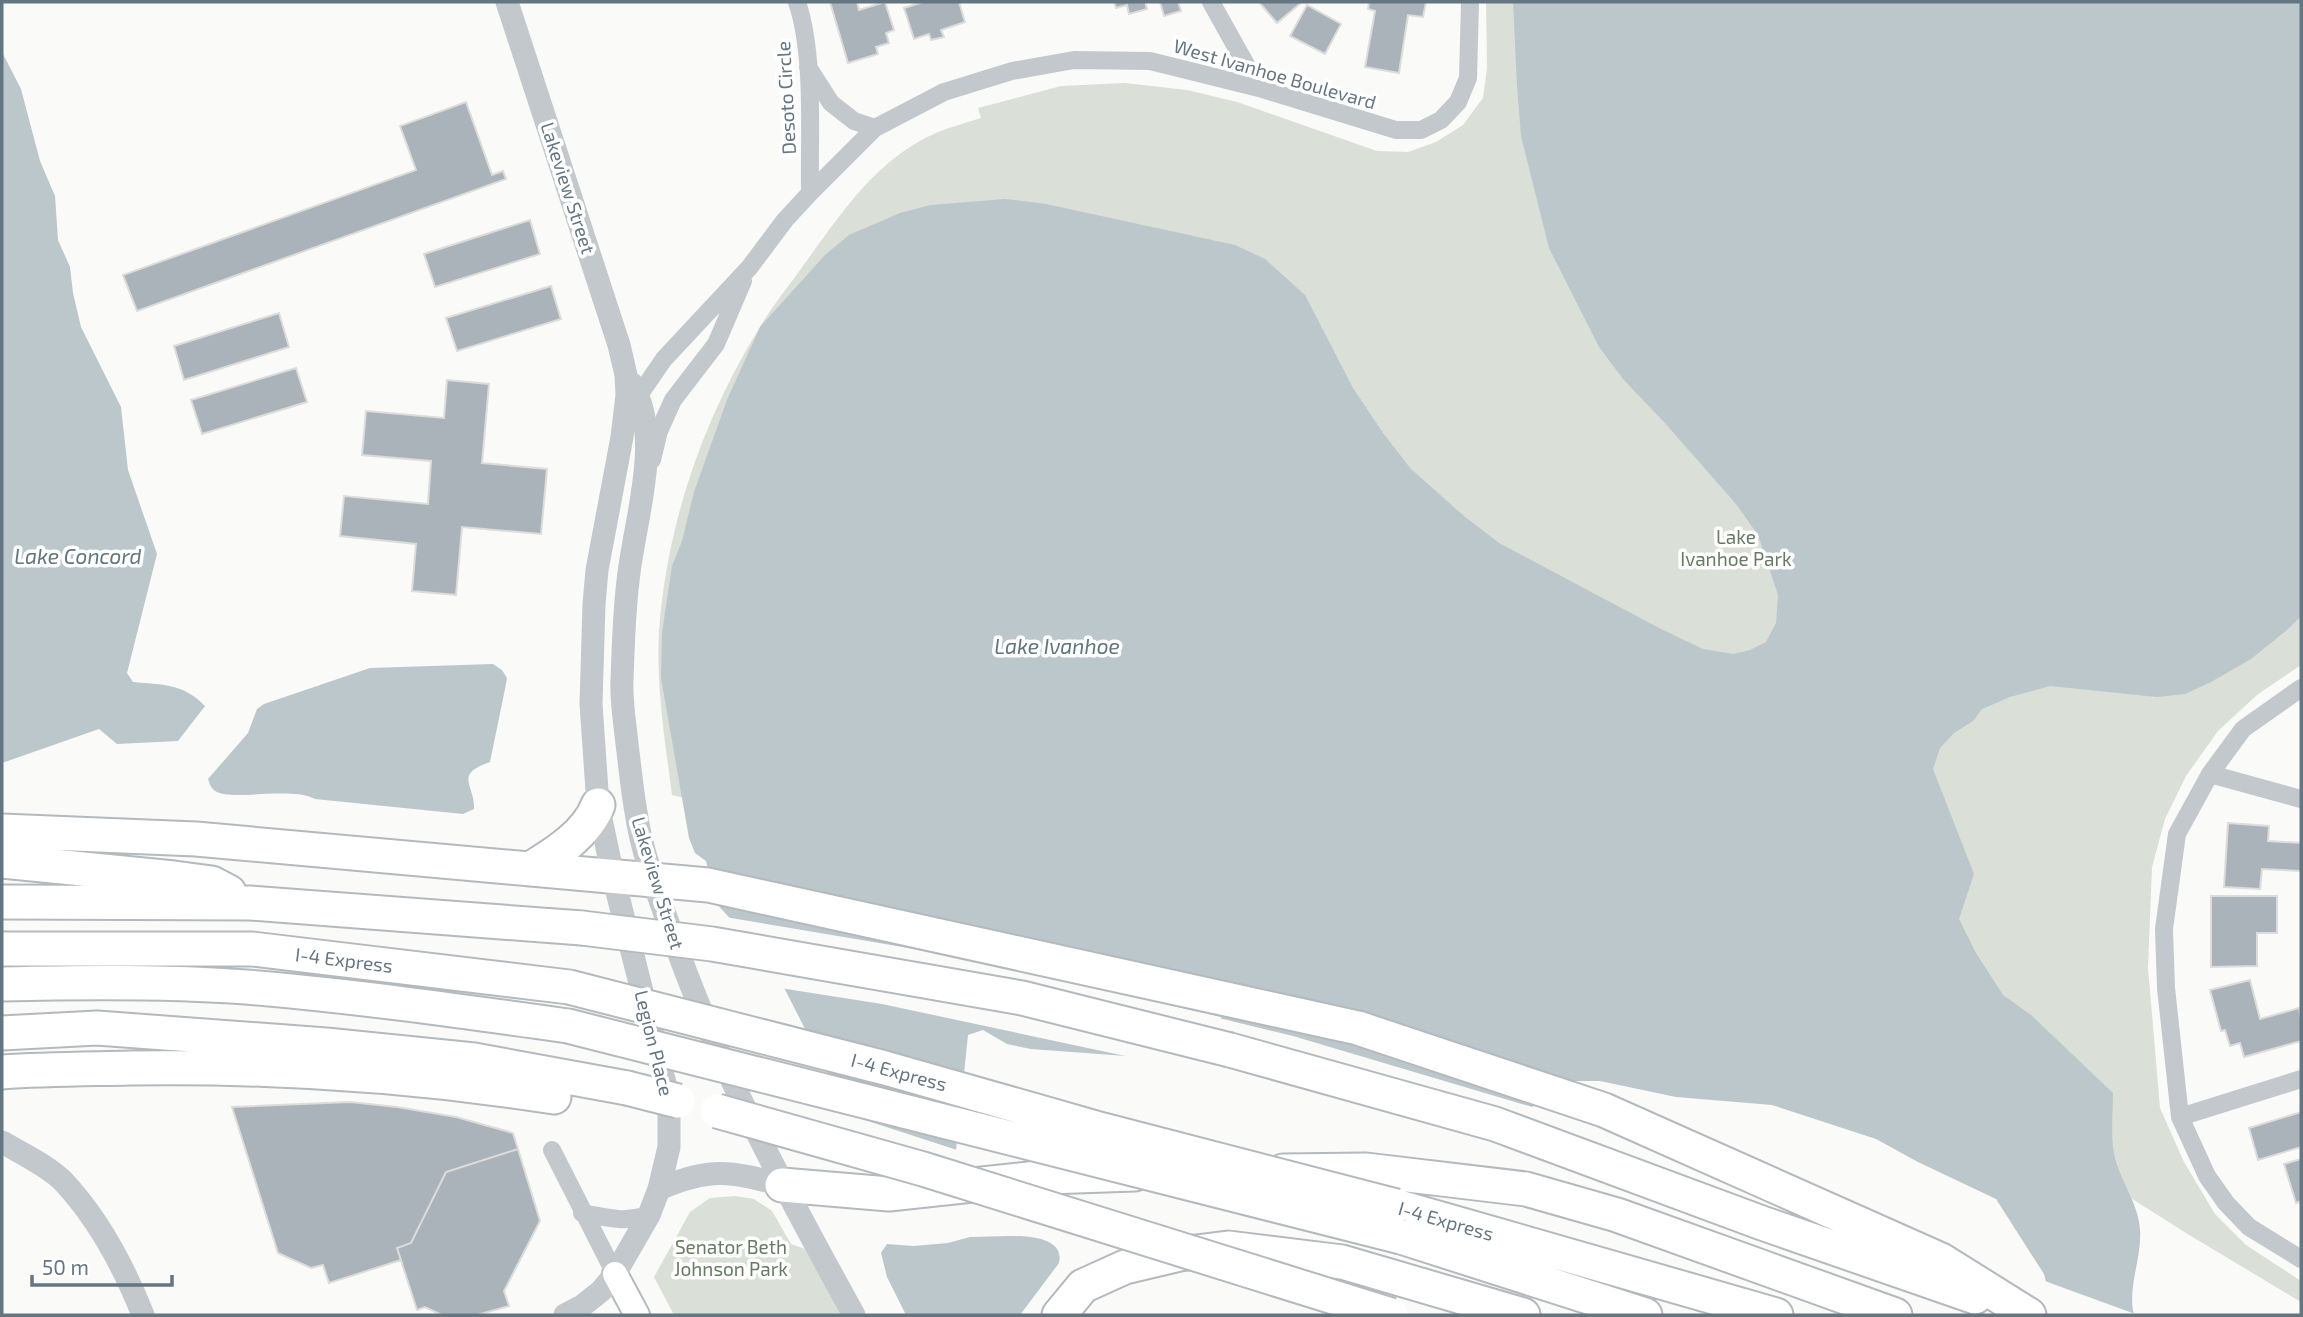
<svg xmlns="http://www.w3.org/2000/svg" width="2303" height="1317" viewBox="0 0 2303 1317" font-family="'Exo 2',sans-serif">
  <style>
    .green { fill: #dadfd7 }
    .water { fill: #bbc7cb }
    .pier { fill: #fafaf8 }
    .building { fill: #aab3b9; stroke: #dcdcda; stroke-width: 2 }
    .lines { fill: none; stroke-linecap: round; stroke-linejoin: round }
    .secondary-casing { stroke: #b3babf; stroke-width: 28 }
    .motorway-casing { stroke: #b4b9bd; stroke-width: 37 }
    .minor { stroke: #c3c8cc; stroke-width: 18 }
    .tertiary { stroke: #c3c8cc; stroke-width: 23 }
    .secondary { stroke: #fff; stroke-width: 24 }
    .motorway { stroke: #fff; stroke-width: 33 }
    .motorway-bridge-casing { stroke: #b4b9bd; stroke-width: 37; stroke-linecap: butt }
    .motorway-bridge { stroke: #fff; stroke-width: 33 }
    .labels { text-anchor: middle; stroke-width: 7; stroke-linejoin: round; paint-order: stroke }
    .street-label { font-size: 19px; fill: #657683; stroke: #fff }
    .park-label { font-size: 19px; fill: #687a64; stroke: #fff }
    .water-label { font-size: 21px; font-style: italic; fill: #60757c; stroke: #fff }
  </style>
  <rect width="100%" height="100%" fill="#fafaf8"/>
  <path class="green" d="M1486,2H2301V665L2257,695L2218,731L2186,776L2165,819L2152,867L2148,968L2160,1108L2184,1162L2215,1214L2246,1245L2301,1281V1302L2186,1233L2055,1150L672,795C665,741 656,686 659,631C667,523 703,419 760,327C772,306 789,286 803,266C840,215 876,159 936,133C950,127 966,123 981,118L978,108L1061,86L1125,83L1187,90L1237,102L1377,151L1408,152L1436,142L1463,125L1483,98L1487,68Z
    M735,1196L754,1199L772,1211L791,1244L805,1249L842,1315H674L654,1277L690,1212L710,1198Z"/>
  <path class="water" d="M1513,2H2301V616L2287,630L2251,659L2211,682L2185,694L2157,697L2050,686L2010,697L1982,709L1973,721L1954,733L1940,748L1933,769L1974,874L1959,919L1976,953L2003,995L2031,1015L2113,1093C2113,1114 2110,1137 2115,1158C2121,1182 2139,1205 2140,1230C2142,1259 2127,1287 2134,1315H2054L2044,1274L1996,1199L1918,1162L1876,1139L1772,1105L1676,1097L1600,1081H1573L1532,1107L1293,1036L1223,1019L1192,1024L1149,1037L1126,1056L1031,1049L1007,1044L983,1030L968,1035L956,1150L862,1119L829,1076L773,966L716,903L706,861L695,853L689,838L661,678L662,633L672,566L682,541L694,492L727,400L760,327L825,255L849,235L900,213L931,205L1005,199L1046,204L1235,245L1265,259L1305,295L1353,388L1383,433L1411,469L1464,516L1499,543L1661,629L1703,649L1733,654L1750,650L1766,642L1776,623L1778,595L1758,535L1736,504L1664,422L1623,379L1599,347L1549,248L1521,136L1517,85Z
    M2,52L21,89L40,161L55,196L58,240L70,267L73,293L81,327L121,407L128,470L157,554L127,673L133,682C162,685 183,683 205,706L178,741L117,744L99,729L2,763Z
    M493,664L502,670L507,678L505,689L490,762C453,775 475,784 474,809L463,814L315,799C299,790 260,795 239,795C232,795 224,795 217,792C212,790 210,785 208,779L248,733L257,709L264,704L370,668Z
    M1009,1236C1027,1236 1065,1237 1059,1263L1020,1315H906L887,1277L881,1253L887,1244L913,1246L948,1243L970,1237Z"/>
  <path class="pier" d="M725,917L903,947L1027,972L1221,1017L1222,1022L1193,1027L1151,1040L1130,1057L882,1004L780,988L770,968Z
    M857,1119L907,1134L960,1151L955,1153L861,1123Z
    M2042,1280L2138,1315H2051Z"/>
  <path class="building" d="M830,2H857L859,10L885,2L894,30L886,33L889,43L876,47L878,54L848,63Z
    M923,2H959L965,22L941,30L944,37L931,40L929,34L914,39L904,8Z
    M1114,2H1145L1147,9L1129,14L1127,5L1116,8Z
    M1160,2H1178L1181,11L1164,16Z
    M1259,2H1302L1277,23Z
    M1369,2H1426L1423,17L1408,15L1399,73L1365,67L1375,11L1368,9Z
    M1307,5L1341,24L1325,54L1290,36Z
    M466,102L492,175L503,171L506,179L137,311L123,275L416,170L400,126Z
    M530,220L540,254L435,287L424,254Z
    M551,286L561,319L457,351L446,318Z
    M279,313L289,347L184,380L174,346Z
    M296,368L307,402L202,434L191,400Z
    M447,380L489,384L482,463L547,469L541,534L462,527L456,595L412,591L416,544L340,536L344,496L428,504L431,461L362,455L366,411L444,418Z
    M2228,823L2269,826L2268,841L2301,843V871L2262,869L2260,889L2224,887Z
    M2211,896H2277V933H2257V966L2211,967Z
    M2250,980L2260,1019L2299,1008L2301,1019V1041L2244,1057L2240,1043L2230,1046L2225,1030L2221,1031L2210,990Z
    M350,1102L397,1107L456,1117L513,1133L518,1149L446,1172L411,1243L397,1248L401,1260L329,1283L323,1265L311,1268L278,1253L232,1107Z
    M2301,1112V1147L2258,1160L2249,1128Z
    M518,1149L540,1221L504,1291L509,1306L477,1315H442L425,1307L417,1310L397,1248L411,1243L446,1172Z
    M2301,1159V1201L2296,1203L2284,1164Z"/>
  <g class="lines">
    <defs>
      <path id="secondary" d="M615,1274L637,1315"/>
      <path id="motorway" d="M2,831L196,839L708,885L1358,1028L1604,1110L1941,1260L2029,1315
        M2,861L174,878L212,883L229,892
        M530,869C555,854 587,834 598,805
        M2,902L250,903L582,928
        M2,949H252L569,987
        M2,984C83,982 165,981 246,987C354,996 461,1011 568,1026
        M2,1033L97,1028L326,1045L474,1060L627,1088
        M1230,1050L1495,1124L1762,1223L1975,1297
        M2,1072C44,1069 87,1069 130,1068C272,1066 413,1075 554,1097
        M1283,1171L1366,1170L1526,1189L1617,1215L1895,1315
        M782,1185L889,1194L1047,1177L1135,1174
        M1396,1206L1776,1315
        M1401,1237L1645,1315
        M1059,1315L1083,1286L1125,1267L1180,1254L1228,1248L1342,1262L1523,1315"/>
    </defs>
    <use href="#secondary" class="secondary-casing"/>
    <use href="#motorway" class="motorway-casing"/>
    <path class="minor" d="M797,2C815,55 809,136 810,193
      M1211,2L1259,88
      M808,67L831,103L854,121L875,128
      M633,404L664,359L749,268L785,220L810,193L875,128L944,92L1012,71L1074,60L1150,61L1259,88L1396,130H1421L1441,120L1458,102L1468,78L1470,2
      M652,460L659,431L673,400L716,344L743,281
      M2301,688L2243,729L2210,774L2177,834L2164,929L2166,988L2180,1117L2207,1176L2226,1203L2249,1227L2301,1259
      M2210,774L2301,799
      M2180,1117L2301,1079
      M552,1150L615,1274
      M582,1213C610,1218 622,1223 649,1215"/>
    <path class="tertiary" d="M507,2L619,345L626,375L627,395L622,437L597,570L594,604L591,704L598,805L613,876L669,1099V1147L659,1189L649,1215L615,1274L601,1291L582,1306L565,1315
      M632,384C664,440 634,520 628,581C624,614 623,648 622,681C621,702 625,723 627,744C630,767 632,790 636,812C642,854 658,894 672,934C718,1067 786,1192 854,1315
      M2,1142C21,1153 46,1165 62,1180C98,1218 124,1267 143,1315
      M659,1189C710,1167 730,1171 782,1185"/>
    <use href="#secondary" class="secondary"/>
    <use href="#motorway" class="motorway"/>
    <defs>
      <path id="motorway-bridge" d="M582,928L712,944L1022,998L1230,1050
        M569,987L885,1068L1103,1130L1396,1206
        M568,1026L1401,1237
        M627,1088L678,1101
        M717,1111L923,1169L1391,1315"/>
    </defs>
    <use href="#motorway-bridge" class="motorway-bridge-casing"/>
    <use href="#motorway-bridge" class="motorway-bridge"/>
  </g>
  <g class="labels">
    <g class="street-label">
      <text transform="translate(1275 74) rotate(16)" y="7">West Ivanhoe Boulevard</text>
      <text transform="translate(786 98) rotate(-93)" y="7">Desoto Circle</text>
      <text transform="translate(568 188) rotate(72)" y="7">Lakeview Street</text>
      <text transform="translate(658 883) rotate(73)" y="7">Lakeview Street</text>
      <text transform="translate(344 960) rotate(7)" y="7">I-4 Express</text>
      <text transform="translate(654 1043) rotate(76)" y="7">Legion Place</text>
      <text transform="translate(899 1072) rotate(15)" y="7">I-4 Express</text>
      <text transform="translate(1446 1221) rotate(16)" y="7">I-4 Express</text>
    </g>
    <g class="park-label">
      <text x="1736" y="544">Lake<tspan x="1736" dy="22">Ivanhoe Park</tspan></text>
      <text x="731" y="1254">Senator Beth<tspan x="731" dy="22">Johnson Park</tspan></text>
    </g>
    <g class="water-label">
      <text x="78" y="564">Lake Concord</text>
      <text x="1057" y="654">Lake Ivanhoe</text>
    </g>
  </g>
  <rect width="2303" height="1317" fill="none" stroke="#657683" stroke-width="7"/>
  <path d="M32 1275v10h140v-10" fill="none" stroke="#657683" stroke-width="3.5"/>
  <text x="42" y="1275" font-size="21" fill="#657683" stroke="#ffffff" stroke-width="5" paint-order="stroke">50 m</text>
</svg>
